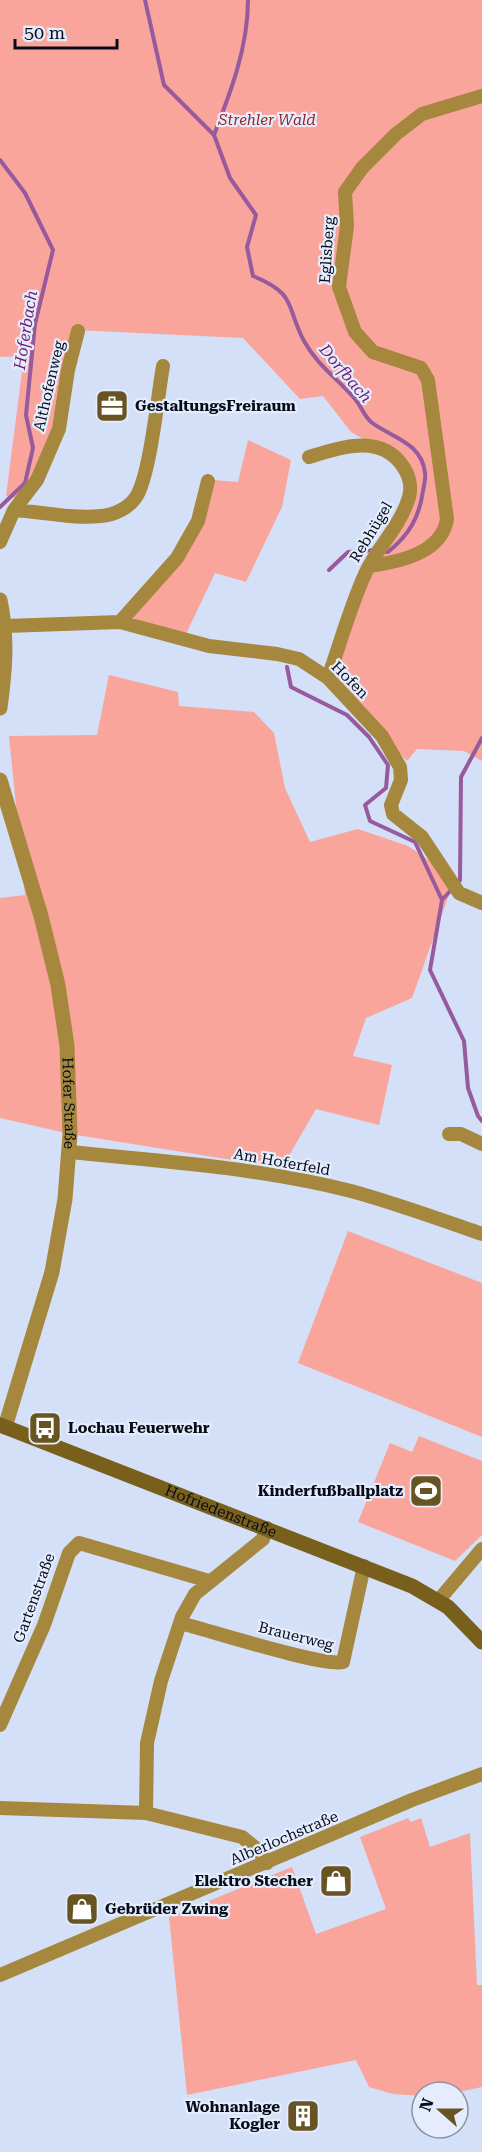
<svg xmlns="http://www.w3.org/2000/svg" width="482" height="2152" viewBox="0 0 482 2152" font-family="'Roboto Serif',serif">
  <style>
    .green { fill: #faa59b }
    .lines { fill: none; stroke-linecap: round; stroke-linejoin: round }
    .stream { stroke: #965a9d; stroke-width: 4 }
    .minor { stroke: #a5873e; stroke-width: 14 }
    .tertiary { stroke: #a5873e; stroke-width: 15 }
    .secondary { stroke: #795f1c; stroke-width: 15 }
    .labels { text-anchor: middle; stroke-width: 4.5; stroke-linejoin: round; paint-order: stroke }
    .park-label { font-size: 15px; font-style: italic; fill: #962422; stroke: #e5ecfd }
    .street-label { font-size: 15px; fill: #070c19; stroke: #e5ecfd }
    .poi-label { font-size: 15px; font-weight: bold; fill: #070c19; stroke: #e5ecfd; text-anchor: start }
    .water-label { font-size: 16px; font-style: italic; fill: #6d1d70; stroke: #e5ecfd }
  </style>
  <rect width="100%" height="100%" fill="#d4dff8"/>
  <path class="green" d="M0,0H482V761L464,751L417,749L407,761L334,679L370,566L398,522L409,475L376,446L351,432L323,396L300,399L243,338L75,330C64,393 59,446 19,499L6,496L24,356L0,357Z
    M248,440L291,460L282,507L246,582L215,573L186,634L132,618L200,530L214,480L238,482Z
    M109,675L178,692L179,706L254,712L274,733L285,788L310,842L358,829L408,846L455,878L412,998L366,1018L353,1056L392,1065L379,1125L316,1109L282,1168L70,1134L0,1118V898L25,895L9,736L97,735Z
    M348,1231L482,1283V1437L298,1363Z
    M419,1436L482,1461V1535L455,1561L358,1522L390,1443L412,1452Z
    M408,1818L411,1822L421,1818L430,1847L470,1833L477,1985H482V2087L458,2092H422V2096L393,2094L369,2087L356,2060L187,2095L169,1917L292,1867L316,1934L386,1909L360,1837Z"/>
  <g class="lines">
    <path class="stream" d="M145,0L164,85L214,135
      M248,0C248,47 231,91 214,135L230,178L256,215L247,247L253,276C298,295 285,305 304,341C317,365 338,379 355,399C361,406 364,416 371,422C390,437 422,442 425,473C426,478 424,485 423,491C419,518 409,535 388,552L383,551
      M0,160L25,193L53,250L35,324L26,415L33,448L25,483L0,507
      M329,570L348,552L375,550
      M287,667L291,687L347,715L369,737L388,765L386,788L365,805L370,821L415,842L442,900L430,970L464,1041L468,1088L478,1116L482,1121
      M457,884L460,880L461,777L482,738
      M442,900L452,889"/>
    <path class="minor" d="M309,457C342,447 382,433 404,468C411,479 412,492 407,503C398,529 376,549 365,574C350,607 340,644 328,678
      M14,510C43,512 73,519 101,516C114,515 129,508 136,497C150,476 158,394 163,366
      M0,542L14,510L37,480L59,429L68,370L78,331
      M370,566C399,562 442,553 447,519L428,380L421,368L373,352L355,332L339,287L347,226L345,192L362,168L396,134L422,114L482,96
      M120,622L177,558L198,521L208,481
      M6,626L120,622L209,646L277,654L299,659L328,678L382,736L400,767L401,780L391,805L393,814L422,837L459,893L482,903
      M449,1134H461L482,1144
      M69,1152C163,1161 260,1168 351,1191C395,1203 439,1219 482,1234
      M438,1601L482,1549
      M180,1623C208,1630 323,1667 343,1662L364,1566
      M0,1725L44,1625L69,1553L79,1543L209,1581
      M0,1808L146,1813L242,1837L258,1850L267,1863
      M146,1813L147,1743L161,1681L182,1617L195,1594L263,1539L267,1528
      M0,1975L412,1800L482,1774"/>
    <g class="tertiary">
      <path d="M0,600C8,637 5,671 0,708"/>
      <path id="s1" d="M0,780L41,916L58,985L67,1046L70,1134L65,1199L52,1272L5,1427"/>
    </g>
    <path class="secondary" id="s2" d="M0,1425L412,1586L448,1607L482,1642"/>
  </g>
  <defs>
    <symbol id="office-square" viewBox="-11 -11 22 22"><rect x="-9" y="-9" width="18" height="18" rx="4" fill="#685422" stroke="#e5ecfd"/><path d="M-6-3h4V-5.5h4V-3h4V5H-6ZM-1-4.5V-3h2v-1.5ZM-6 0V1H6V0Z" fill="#fff"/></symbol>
    <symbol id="bus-square" viewBox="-11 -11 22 22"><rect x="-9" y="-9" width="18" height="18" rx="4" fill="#685422" stroke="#e5ecfd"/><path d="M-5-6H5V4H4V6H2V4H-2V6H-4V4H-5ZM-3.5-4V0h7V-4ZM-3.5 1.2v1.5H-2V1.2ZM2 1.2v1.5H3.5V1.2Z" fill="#fff"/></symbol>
    <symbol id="stadium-square" viewBox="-11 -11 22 22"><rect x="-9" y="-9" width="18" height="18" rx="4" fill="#685422" stroke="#e5ecfd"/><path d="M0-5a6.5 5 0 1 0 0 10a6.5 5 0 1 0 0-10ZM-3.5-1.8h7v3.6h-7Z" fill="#fff"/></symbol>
    <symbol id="shop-square" viewBox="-11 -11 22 22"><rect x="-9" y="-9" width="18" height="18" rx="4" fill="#685422" stroke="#e5ecfd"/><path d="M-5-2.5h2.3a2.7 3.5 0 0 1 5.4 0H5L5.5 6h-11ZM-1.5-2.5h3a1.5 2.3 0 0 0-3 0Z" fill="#fff"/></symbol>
    <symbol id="building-square" viewBox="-11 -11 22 22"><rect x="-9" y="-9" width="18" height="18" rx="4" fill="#685422" stroke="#e5ecfd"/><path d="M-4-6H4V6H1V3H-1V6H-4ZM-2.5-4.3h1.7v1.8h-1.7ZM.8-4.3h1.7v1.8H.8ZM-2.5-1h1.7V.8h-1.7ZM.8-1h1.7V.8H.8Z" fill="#fff"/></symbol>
  </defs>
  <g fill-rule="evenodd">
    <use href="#office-square" x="93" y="387" width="38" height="38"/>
    <use href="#bus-square" x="26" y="1409" width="38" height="38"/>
    <use href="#stadium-square" x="407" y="1472" width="38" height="38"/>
    <use href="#shop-square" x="317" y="1862" width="38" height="38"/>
    <use href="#shop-square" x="63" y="1890" width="38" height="38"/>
    <use href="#building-square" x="284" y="2097" width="38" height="38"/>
  </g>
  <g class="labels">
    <g class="park-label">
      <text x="267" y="125">Strehler Wald</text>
    </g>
    <g class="street-label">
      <text transform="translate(327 250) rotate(-86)" y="5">Eglisberg</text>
      <text transform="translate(49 386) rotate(-77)" y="5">Althofenweg</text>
      <text transform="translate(371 532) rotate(-59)" y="5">Rebhügel</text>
      <text transform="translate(350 680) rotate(45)" y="5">Hofen</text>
      <text dy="5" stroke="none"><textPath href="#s1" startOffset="332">Hofer Straße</textPath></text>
      <text transform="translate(282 1162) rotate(10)" y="5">Am Hoferfeld</text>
      <text dy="5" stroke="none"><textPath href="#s2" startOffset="237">Hofriedenstraße</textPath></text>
      <text transform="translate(34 1598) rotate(-70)" y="5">Gartenstraße</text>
      <text transform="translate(296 1636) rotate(14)" y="5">Brauerweg</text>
      <text transform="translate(284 1838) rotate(-23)" y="5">Alberlochstraße</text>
    </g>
    <g class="poi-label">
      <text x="135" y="411">GestaltungsFreiraum</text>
      <text x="68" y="1433">Lochau Feuerwehr</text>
      <text x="403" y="1496" text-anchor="end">Kinderfußballplatz</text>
      <text x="313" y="1886" text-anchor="end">Elektro Stecher</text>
      <text x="105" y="1914">Gebrüder Zwing</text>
      <text x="280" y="2112" text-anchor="end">Wohnanlage<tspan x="280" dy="17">Kogler</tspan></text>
    </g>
    <g class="water-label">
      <text transform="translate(25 330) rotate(-81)" y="6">Hoferbach</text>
      <text transform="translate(346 373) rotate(50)" y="6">Dorfbach</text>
    </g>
  </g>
  <g transform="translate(440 2110) rotate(291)"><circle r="28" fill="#e5ecfd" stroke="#8c92a2" stroke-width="1.5"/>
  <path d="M0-4.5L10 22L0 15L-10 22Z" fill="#685422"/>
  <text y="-9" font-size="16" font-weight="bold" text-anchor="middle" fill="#070c19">N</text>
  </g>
  <path d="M15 39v9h102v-9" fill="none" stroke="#070c19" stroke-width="3"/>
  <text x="24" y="39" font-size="18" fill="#070c19" stroke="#e5ecfd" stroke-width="4.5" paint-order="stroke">50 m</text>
</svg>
